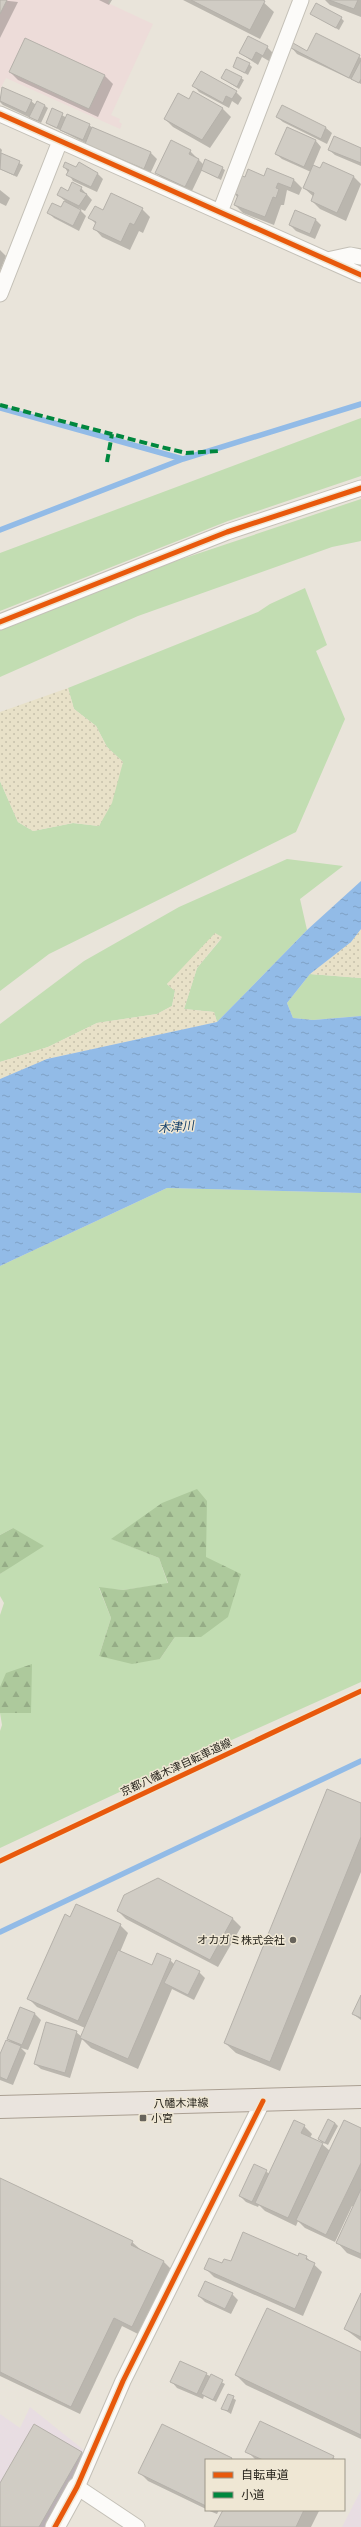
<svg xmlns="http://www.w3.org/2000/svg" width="361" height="2527" viewBox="0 0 361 2527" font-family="'Work Sans','Noto Sans JP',sans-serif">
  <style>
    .commercial { fill: #eddcd9 }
    .industrial { fill: #e8dde2 }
    .grass { fill: #c2ddb2; fill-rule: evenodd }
    .forest { fill: url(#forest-firs) }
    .sand { fill: url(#sand-dots) }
    .water { fill: url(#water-ripples) }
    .shadow { fill: #0003 }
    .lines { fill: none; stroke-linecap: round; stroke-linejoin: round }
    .stream { stroke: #92bbe7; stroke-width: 5.5 }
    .building { fill: #d0ccc4; stroke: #b5b1aa }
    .minor-casing { stroke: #c4c0b7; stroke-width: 17 }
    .tertiary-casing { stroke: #c4c0b7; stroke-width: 21 }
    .primary-casing { stroke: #aa9f92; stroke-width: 24 }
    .minor { stroke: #fcfbf9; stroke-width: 15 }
    .tertiary { stroke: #fcfbf9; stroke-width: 19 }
    .primary { stroke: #eae4de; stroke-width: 22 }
    .quiet { stroke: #00873e; stroke-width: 4; stroke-dasharray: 8 4; stroke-linecap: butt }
    .cycleway-casing { stroke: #efe7d4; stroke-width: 8 }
    .cycleway { stroke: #e8590c; stroke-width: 5 }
    .poi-dot { fill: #68645c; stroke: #efe7d4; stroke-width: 1.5 }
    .labels { text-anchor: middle; stroke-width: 3; stroke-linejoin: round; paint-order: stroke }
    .street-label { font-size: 11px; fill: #221f18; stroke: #efe7d4 }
    .poi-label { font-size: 11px; fill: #221f18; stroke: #efe7d4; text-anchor: end }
    .water-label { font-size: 12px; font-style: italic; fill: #123e69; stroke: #efe7d4 }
  </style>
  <defs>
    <pattern id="forest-firs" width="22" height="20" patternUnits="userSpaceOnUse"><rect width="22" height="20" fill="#adc99c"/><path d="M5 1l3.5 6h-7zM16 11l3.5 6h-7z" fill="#95ac86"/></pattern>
    <pattern id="sand-dots" width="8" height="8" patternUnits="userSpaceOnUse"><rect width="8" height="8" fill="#e8e1c8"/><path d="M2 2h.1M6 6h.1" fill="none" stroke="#c7c1ab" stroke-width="1.8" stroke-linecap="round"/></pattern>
    <pattern id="water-ripples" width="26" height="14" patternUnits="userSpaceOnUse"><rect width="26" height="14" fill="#92bbe7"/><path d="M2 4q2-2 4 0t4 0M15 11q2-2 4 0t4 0" fill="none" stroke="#7ea0c5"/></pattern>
  </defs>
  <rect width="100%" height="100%" fill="#e9e4da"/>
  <path class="commercial" d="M0,0H109L108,3L153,24L111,115L120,119L119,122L122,124L120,129L6,78L0,89Z"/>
  <path class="industrial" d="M30,2407L85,2451L61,2504L48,2527H0V2414L20,2428Z
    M361,2490V2527H342Z"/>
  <path class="grass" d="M361,418V476L228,521L0,611V553Z
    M361,499V541L332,547L138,616L0,677V626L86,591Z
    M305,588L327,645L316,651L345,719L296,832L49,954L0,991V781L18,822L33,831L73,823L99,826L123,762L107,747L96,726L74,709L68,688L258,612L270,604Z
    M287,859L343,866L300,899L307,930L217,1022L214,1012L184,1009L197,968L222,938L167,984L175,991L172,1006L157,1014L97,1023L48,1047L0,1062V1024L84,961L179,907Z
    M310,974L361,978V1016L313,1020L293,1018L287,1003Z
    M167,1188L361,1193V1682L205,1752L0,1848V1731L2,1725L0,1713L11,1712L0,1687V1615L4,1603L0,1596V1574L14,1564L13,1528L0,1535V1266ZM205,1532L201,1637H175L160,1659L99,1656L111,1618L99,1588L123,1590L168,1584L159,1558L112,1539Z"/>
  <path class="forest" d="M197,1489L207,1501L206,1557L241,1574L228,1617L201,1637H175L160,1659L132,1664L99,1656L111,1618L99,1587L123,1590L168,1583L159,1558L111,1539L162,1503Z
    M13,1528L44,1546L0,1574V1535Z
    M32,1664L31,1713H0V1687L6,1673Z"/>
  <path class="sand" d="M68,688L74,709L96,726L107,747L123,762L112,803L99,826L73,823L33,831L18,822L0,781V712Z
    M361,929V978L310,974L351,942Z
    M215,933L222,937L197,968L184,1009L214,1012L217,1022L47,1059L0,1079V1062L48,1047L97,1023L157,1014L172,1006L175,991L167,984Z"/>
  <path class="water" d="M361,881V929L351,942L310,974L287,1003L293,1018L313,1020L361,1016V1193L167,1188L0,1266V1079L47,1059L217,1022L307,930Z"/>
  <path class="shadow" d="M0,0L18,2L0,38Z
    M99,0H112L109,5Z
    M183,0H261L274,12L260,39Z
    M325,0H361V17L330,5Z
    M312,14L341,18L344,21L339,30Z
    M317,35L361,58V84L297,54L292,48L308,52Z
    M25,39L105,76L113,84L98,117L18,80L10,72Z
    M267,47L273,53L269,61L262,57L258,65L240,53Z
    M249,64L252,67L248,75L234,67Z
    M222,78H241L244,80L239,89Z
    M194,86L236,92L242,98L238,105L232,101L229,108L199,92Z
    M2,88L31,101L36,105L37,102L45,106L48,108L41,123L3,105L0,102Z
    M193,92L223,109L231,117L210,148L173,127L165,119L189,100Z
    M53,110L67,118L89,125L93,128L151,153L157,159L150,174L92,149L87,144L50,125L47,122Z
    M277,117L326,128L332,133L327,144L283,122Z
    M288,128L316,141L321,147L313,166L321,169L324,163L354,177L361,184L346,221L320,209L312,201L314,197L304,188L311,172L282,159L276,154Z
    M0,148L2,150L1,154L23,165L17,177L0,169Z
    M361,149V166L335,155L329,150Z
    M190,151L204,165L222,168L225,170L221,180L202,170L191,193L162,178L156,172Z
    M64,166L97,173L103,179L97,192L73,181Z
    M265,177L294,180L302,188L299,195L287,190L284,205H281L274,225L243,213L235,205L238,198L234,193L245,178Z
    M81,188L92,200L85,211L78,208L86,216L79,231L54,218L49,213L61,209L65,201L58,195Z
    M0,190L10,198L6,206L0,203Z
    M142,209L150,217L143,233L139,231L130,250L102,237L94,228L96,224L90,218L103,211Z
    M315,219L321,225L315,239L296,231L290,225Z
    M0,250L6,256L0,271Z
    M361,1804V1872L280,2071L236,2053L225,2043Z
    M158,1880L233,1919L241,1927L218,1967L126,1919L118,1911Z
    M71,1918L120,1925L128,1933L120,1952L153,1966L170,1960L174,1964L199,1972L205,1978L194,2000L172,1989L138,2069L91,2048L82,2039L70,2078L41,2069L35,2064L76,2032L82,2037L85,2028L37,2007L29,1999Z
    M361,1997V2020L353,2014Z
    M20,2008L35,2014L41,2020L28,2050L21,2048L26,2053L13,2085L0,2080V2057L13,2044L8,2039Z
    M335,2123L338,2126L328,2145L322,2142L319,2139Z
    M304,2126L312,2134L310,2138L322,2144L330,2151L361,2130V2259L347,2253L337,2242L354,2207L352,2206L335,2242L305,2228L298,2221L296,2226L265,2211L259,2205L258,2207L246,2202L240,2196L255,2165L270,2174Z
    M0,2180L132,2242L141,2250L163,2261L172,2270L140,2335L122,2326L80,2414L0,2376Z
    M306,2257L322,2272L303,2316L214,2277L206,2269L231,2263Z
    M232,2294L238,2300L231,2314L205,2302L199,2296Z
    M361,2295V2341L345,2329Z
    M361,2353V2439L246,2385L236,2375Z
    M206,2374L225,2384L216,2402L204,2396L203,2399L177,2388L172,2382Z
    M228,2395L236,2400L231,2414L223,2409Z
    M34,2425L82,2452L92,2462L55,2527H0V2485Z
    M163,2425L233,2460H206V2509L148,2481L140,2473Z
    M247,2451L333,2457L336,2460H256Z
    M207,2510H219L217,2514Z
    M224,2510H318L319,2511L311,2527H216Z"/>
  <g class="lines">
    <path class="stream" d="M0,408L183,459
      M0,530L183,459L361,404
      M0,1932L361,1761"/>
  </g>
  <path class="building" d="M0,0H7L0,14Z
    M191,0H263L265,1L250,30Z
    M329,0H358L354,9Z
    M316,3L342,17L336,28L310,14Z
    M316,33L360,55L349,78L291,48L293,43L307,51Z
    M248,36L268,46L263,56L256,52L252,60L239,53Z
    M25,38L105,75L89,109L9,72Z
    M237,57L250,63L245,73L233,67Z
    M361,60V79L359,83L351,79Z
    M226,69L242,77L237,87L221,78Z
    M201,71L237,91L232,99L226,96L223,103L192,86Z
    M2,87L32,100L26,113L0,101Z
    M193,91L223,108L202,140L164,119L178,93L189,99Z
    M37,101L45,105L38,121L29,117Z
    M282,105L326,127L321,139L276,117Z
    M52,108L63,113L57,128L46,123Z
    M67,114L90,124L83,140L60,130Z
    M92,127L151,152L144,169L85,144Z
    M287,127L316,140L304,167L275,154Z
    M334,136L361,148V163L328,150Z
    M171,140L191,150L189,154L199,159L185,187L155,173Z
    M1,153L20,161L14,175L0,169Z
    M205,159L223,167L218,178L201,170Z
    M65,162L76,167L79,162L98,173L91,187L66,175L69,170L63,167Z
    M323,162L354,176L337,213L311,201L314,193L303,188L313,165L320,168Z
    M267,168L294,179L291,188L278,183L276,188L279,189L276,198L273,197L265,217L234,205L238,195L233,193L240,175L245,177L248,169L264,176Z
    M72,182L82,187L80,191L87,194L79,206L57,195L61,187L68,191Z
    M111,193L143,208L134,225L130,223L121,242L93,229L96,222L88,218L95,206L103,210Z
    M64,201L81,210L73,226L47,213L52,203L61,207Z
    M295,210L316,219L310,234L289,225Z
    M327,1789L361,1803V1837L270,2062L224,2043Z
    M158,1878L233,1918L210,1960L117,1911L124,1895Z
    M76,1904L121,1924L78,2021L27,1999L65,1914L70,1917Z
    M118,1950L152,1965L157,1953L171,1959L128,2059L80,2038Z
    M176,1960L200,1971L188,1995L164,1983Z
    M361,1995V2018L352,2014Z
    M20,2007L35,2013L22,2045L7,2039Z
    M46,2022L77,2031L65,2073L34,2064Z
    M6,2040L21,2046L7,2080L0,2077V2054Z
    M328,2119L335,2123L325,2143L318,2139Z
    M294,2120L305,2125L301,2133L323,2143L288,2218L255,2203Z
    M344,2120L361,2128V2163L326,2235L296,2220Z
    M254,2164L267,2170L252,2202L239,2196Z
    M0,2178L133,2241L131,2245L164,2261L132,2327L114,2318L71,2407L0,2372Z
    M361,2189V2254L336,2243Z
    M243,2232L298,2256L299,2253L307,2256L306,2259L315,2263L295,2309L204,2269L209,2258L222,2263L224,2259L231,2261Z
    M205,2281L233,2293L225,2309L198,2296Z
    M361,2293V2337L344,2329Z
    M267,2308L361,2352V2435L235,2375Z
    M180,2361L207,2373L197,2394L170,2382Z
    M211,2374L223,2380L213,2400L201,2394Z
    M228,2394L234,2396L228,2411L221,2409Z
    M260,2421L334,2456L332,2460H263L245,2452Z
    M34,2424L82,2452L39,2527H0V2483Z
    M162,2424L232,2458L231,2460H206V2506L138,2473Z
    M223,2510H304L296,2527H214Z"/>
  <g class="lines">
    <defs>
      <path id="minor" d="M0,114L361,275
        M220,212L301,0
        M327,260L350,255L361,257
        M0,294L60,141
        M0,622L227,532L361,488
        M137,2527L77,2487L123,2381L263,2101"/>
      <path id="tertiary" d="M55,2527L77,2487"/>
      <path id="primary" d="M0,2107L361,2097"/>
    </defs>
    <use href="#minor" class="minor-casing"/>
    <use href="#tertiary" class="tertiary-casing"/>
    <use href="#primary" class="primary-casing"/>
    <use href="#minor" class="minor"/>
    <use href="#tertiary" class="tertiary"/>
    <use href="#primary" class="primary"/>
    <path class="quiet" d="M0,405L161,447L186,453L220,451
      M107,462L112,434"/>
    <defs>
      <path id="cycleway" d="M0,114L361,275
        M0,622L227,532L361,488
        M0,1861L361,1691
        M55,2527L77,2487L123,2381L263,2101"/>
    </defs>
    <use href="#cycleway" class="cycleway-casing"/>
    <use href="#cycleway" class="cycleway"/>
  </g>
  <g class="poi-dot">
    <circle cx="293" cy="1940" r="4"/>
    <rect x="139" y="2114" width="8" height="8" rx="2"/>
  </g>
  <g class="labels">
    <g class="street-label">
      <text transform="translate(176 1767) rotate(-25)" y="4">京都八幡木津自転車道線</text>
      <text transform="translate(181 2103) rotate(-1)" y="4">八幡木津線</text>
    </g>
    <g class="poi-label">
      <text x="285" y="1944">オカガミ株式会社</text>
      <text x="151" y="2122" text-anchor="start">小宮</text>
    </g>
    <g class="water-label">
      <text transform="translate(176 1127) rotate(-5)" y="4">木津川</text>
    </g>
  </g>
  <rect x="205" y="2459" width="140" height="52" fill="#efe7d4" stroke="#9d9789"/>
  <rect x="213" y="2472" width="20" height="6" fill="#e8590c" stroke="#9d9789"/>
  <text x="241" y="2479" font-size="12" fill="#221f18">自転車道</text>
  <rect x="213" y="2492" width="20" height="6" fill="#00873e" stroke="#9d9789"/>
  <text x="241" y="2499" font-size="12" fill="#221f18">小道</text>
</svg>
